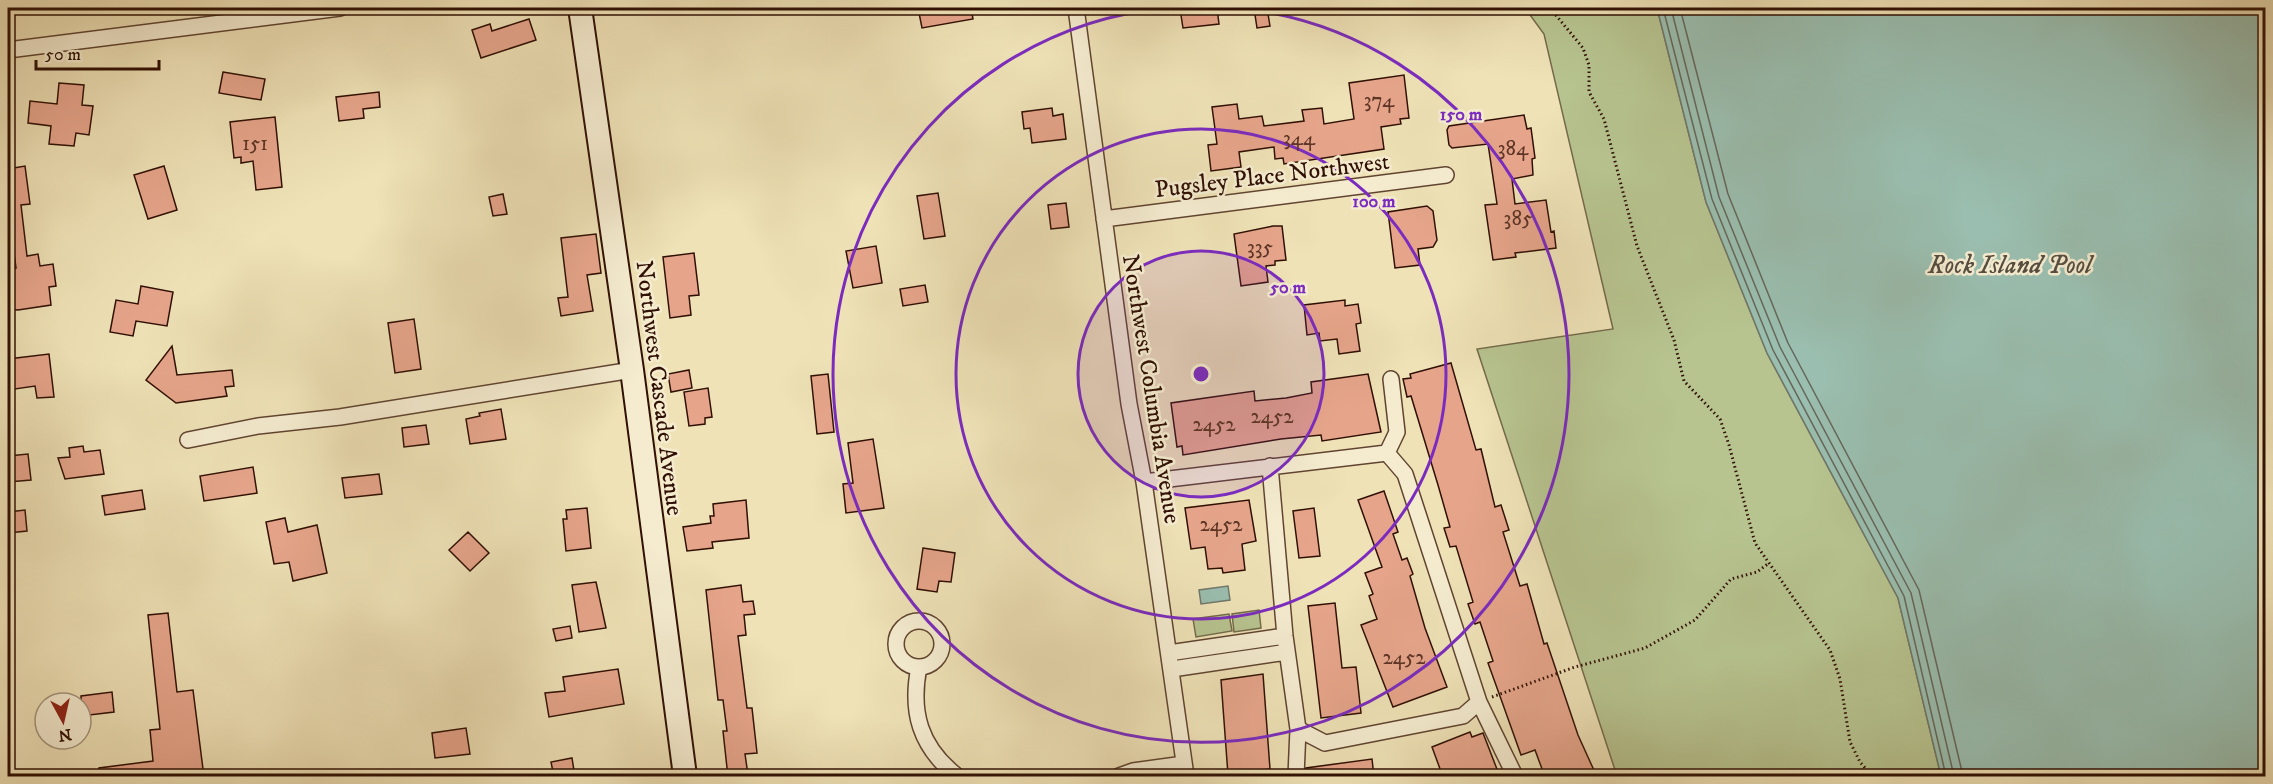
<svg xmlns="http://www.w3.org/2000/svg" width="2273" height="784" viewBox="0 0 2273 784" font-family="'IM FELL DW Pica',serif">
  <style>
    .green { fill: #b7c490; stroke: #746a4a; stroke-width: 1.5 }
    .water { fill: #9abeaf; stroke: #70786b; stroke-width: 1.5 }
    .lines { fill: none; stroke-linecap: round; stroke-linejoin: round }
    .shore { stroke: #65675a; stroke-width: 1.5 }
    .building { fill: #e6a58b; stroke: #301004; stroke-width: 1.5 }
    .street-casing { stroke: #604431; stroke-width: 18 }
    .secondary-casing { stroke: #301004; stroke-width: 26 }
    .path { stroke: #301004; stroke-width: 3; stroke-dasharray: 1.5 3; stroke-linecap: butt }
    .street { stroke: #f5ecd0; stroke-width: 15 }
    .secondary { stroke: #f5ecd0; stroke-width: 22 }
    .ring { fill: none; stroke: #7b2cbf; stroke-width: 3 }
    .labels { text-anchor: middle; stroke-width: 5; stroke-linejoin: round; paint-order: stroke }
    .number-label { font-size: 21px; fill: #5e3526 }
    .street-label { font-size: 24px; fill: #301004; stroke: #f5ecd0 }
    .water-label { font-size: 26px; font-style: italic; fill: #554d40; stroke: #f5ecd0 }
    .centre { fill: #7b2cbf; stroke: #f5ecd0; stroke-width: 3 }
    .ring-label { font-size: 18px; text-anchor: middle; font-weight: bold; fill: #7b2cbf; stroke: #f5ecd0; stroke-width: 5; stroke-linejoin: round; paint-order: stroke }
  </style>
  <rect width="100%" height="100%" fill="#efe2b7"/>
  <filter id="stains"><feTurbulence type="fractalNoise" baseFrequency=".00333" numOctaves="4"/><feColorMatrix values="0 0 0 0 .2 0 0 0 0 .09 0 0 0 0 .02 0 0 0 .5 -.17"/></filter>
  <radialGradient id="worn" r=".72"><stop offset=".6" stop-color="#630" stop-opacity="0"/><stop offset="1" stop-color="#630" stop-opacity=".3"/></radialGradient>
  <path class="green" d="M1525,8H1657L1706,202L1767,353L1898,598L1941,776H1617L1477,349L1613,329L1544,34Z
    M1259,610L1261,628L1234,632L1232,614Z
    M1229,614L1232,631L1196,637L1193,619Z"/>
  <path class="water" d="M1657,8H2265V776H1941L1898,598L1767,353L1706,202Z
    M1228,586L1230,600L1201,604L1199,590Z"/>
  <g class="lines">
    <path class="shore" d="M1663,8L1712,199L1773,350L1904,596L1946,776
      M1671,8L1719,197L1780,347L1911,593L1954,776
      M1680,8L1728,194L1788,343L1919,590L1963,776"/>
  </g>
  <path class="building" d="M918,8H971L973,19L922,28Z
    M1217,8L1219,24L1183,28L1180,9Z
    M1254,8H1267L1270,26L1257,28Z
    M529,19L536,40L481,58L472,30L490,24L492,31Z
    M223,72L265,79L261,100L219,93Z
    M1404,75L1409,118L1400,119L1401,124L1381,127L1384,149L1284,164L1283,158L1275,159L1274,147L1239,152L1241,167L1211,171L1208,145L1217,144L1212,107L1237,104L1239,119L1262,116L1264,126L1304,121L1302,110L1322,108L1324,124L1354,119L1349,83Z
    M59,83L84,85L82,105L93,106L89,135L76,133L74,146L49,144L51,126L28,123L30,101L57,104Z
    M379,92L380,107L363,109L364,118L339,121L336,97Z
    M1052,108L1053,116L1063,114L1066,139L1032,143L1030,128L1024,129L1022,112Z
    M1524,115L1527,129L1531,128L1535,158L1532,159L1533,175L1512,179L1515,204L1546,200L1551,232L1554,231L1556,248L1515,253L1516,257L1493,260L1485,205L1497,204L1488,144L1452,148L1449,145L1447,130L1449,126Z
    M275,117L282,187L256,190L253,161L241,163V157L234,158L230,122Z
    M25,166L30,204L21,205L27,256L38,254L40,266L53,264L56,286L49,287L51,305L18,310L9,309L8,295V285H11L9,269L16,268L12,237H8V169Z
    M164,166L177,210L148,219L134,175Z
    M938,193L945,236L924,239L917,196Z
    M503,194L507,214L493,216L489,197Z
    M1066,203L1069,227L1051,229L1048,205Z
    M1427,206L1433,211L1437,240L1433,247L1418,249L1420,265L1395,268L1388,212Z
    M1273,226H1282L1286,260L1275,261V265L1266,266L1268,282L1241,286L1234,234Z
    M596,234L601,273L587,275L593,311L561,316L558,298L568,297L561,238Z
    M876,246L882,283L853,288L846,251Z
    M694,253L699,295L689,296L691,315L670,318L663,257Z
    M925,285L928,302L903,306L900,289Z
    M141,286L173,292L167,326L136,321L133,336L110,332L116,300L138,304Z
    M1345,300V306L1358,304L1361,323L1356,324L1360,351L1339,354L1337,339L1320,341L1319,333L1307,335L1304,305Z
    M414,319L421,369L395,373L388,323Z
    M172,346L177,375L232,370L234,386L225,387L227,396L176,403L146,380Z
    M49,354L54,397L37,398L35,386L8,390V359Z
    M1451,363L1476,450L1481,449L1495,507L1501,505L1509,530L1503,532L1520,586L1527,584L1544,644L1547,643L1578,735L1597,777H1545L1535,750L1521,755L1501,699L1488,663L1493,661L1480,622L1475,624L1468,604L1473,602L1456,546L1450,547L1444,528L1450,527L1438,485L1411,396L1407,397L1403,379L1411,378L1410,374Z
    M689,370L692,388L671,392L668,374Z
    M828,374L834,432L817,434L811,376Z
    M1368,374L1381,432L1322,441L1321,435L1281,439L1183,455L1182,446L1177,447L1171,403L1254,391L1255,401L1286,398L1312,393L1311,382Z
    M708,388L712,417L705,418V424L689,426L684,392Z
    M501,409L506,439L470,444L466,419L480,416L479,413Z
    M426,425L429,444L404,447L402,428Z
    M873,439L884,508L846,513L843,484L853,483L848,443Z
    M83,446L84,452L100,450L104,474L65,479L58,458L70,457L69,448Z
    M28,454L31,480L8,482V456Z
    M253,467L257,493L204,501L200,476Z
    M379,474L382,494L345,498L342,478Z
    M142,490L145,509L105,515L102,496Z
    M1384,491L1398,532L1393,534L1402,560L1407,558L1413,574L1410,576L1425,628L1447,687L1393,707L1361,625L1377,619L1369,596L1373,594L1365,573L1382,567L1358,500Z
    M746,500L749,538L712,542L713,548L687,551L683,527L711,523L710,516H714L713,504Z
    M1249,500L1256,541L1242,544L1245,570L1223,573L1222,568L1208,569L1205,547L1191,549L1185,508Z
    M587,508L591,548L566,551L563,519H567L566,510Z
    M1314,508L1320,556L1299,558L1293,511Z
    M25,510L27,531L8,533V512Z
    M285,518L288,532L317,525L327,573L293,581L289,562L274,564L266,522Z
    M468,532L489,553L470,571L449,550Z
    M923,548L955,553L951,582L939,581L937,592L917,589Z
    M596,582L606,628L579,632L572,585Z
    M741,585L743,602L753,601L755,614L744,615L746,635L738,636L747,708H752L757,753L745,754L748,775L728,777L723,731H727L723,700H718L706,590Z
    M1335,603L1342,668L1356,667L1361,713L1321,718L1308,606Z
    M168,613L177,692L193,690L204,777H99V768L153,761L150,730L160,729L148,615Z
    M570,626L572,638L556,641L553,629Z
    M618,669L624,704L549,717L545,693L565,691L563,677Z
    M1263,674L1270,769L1228,775L1221,680Z
    M112,692L114,712L81,716V696Z
    M466,728L470,754L435,758L432,733Z
    M1470,732L1472,737L1483,733L1500,777H1443L1432,747Z
    M572,758L575,777H554L551,762Z
    M1372,759L1374,777H1306V768Z"/>
  <g class="lines">
    <defs>
      <path id="street" d="M1076,8L1129,404L1144,482L1186,776
        M8,50L340,8
        M1104,219L1446,175
        M188,440L258,426L340,417L632,370
        M1387,453L1397,432L1391,379
        M1144,482L1387,453L1405,474L1479,702L1463,716L1325,743L1298,729L1285,636L1270,466
        M896 644a23 23 0 1 1 46 0a23 23 0 1 1-46 0Z
        M1169,653L1285,636
        M919,667C910,712 920,747 957,776
        M1172,669L1287,652
        M1479,702L1515,776
        M1119,776L1133,771L1184,764
        M1296,776L1298,729"/>
      <path id="secondary" d="M580,8L632,370L685,776"/>
    </defs>
    <use href="#street" class="street-casing"/>
    <use href="#secondary" class="secondary-casing"/>
    <path class="path" d="M1550,8L1583,48L1589,65V92L1604,119L1637,246L1674,340L1684,381L1720,419L1729,445L1755,543L1830,650L1840,679L1850,742L1860,762L1872,776
      M1492,697L1575,667L1645,648L1695,620L1731,579L1757,572L1769,563"/>
    <use href="#street" class="street"/>
    <use href="#secondary" class="secondary"/>
  </g>
  <circle cx="1201" cy="374" r="123" fill="#7b2cbf" fill-opacity=".12"/>
  <g class="ring">
    <circle cx="1201" cy="374" r="123"/>
    <circle cx="1201" cy="374" r="245"/>
    <path d="M1236 8A368 368 0 1 1 1166 8"/>
  </g>
  <g class="labels">
    <g class="number-label">
      <text x="1379" y="107">374</text>
      <text x="1299" y="145">344</text>
      <text x="255" y="150">151</text>
      <text x="1513" y="155">384</text>
      <text x="1518" y="225">385</text>
      <text x="1260" y="254">335</text>
      <text x="1272" y="423">2452</text>
      <text x="1214" y="431">2452</text>
      <text x="1221" y="531">2452</text>
      <text x="1404" y="664">2452</text>
    </g>
    <g class="street-label">
      <text transform="translate(1272 175) rotate(-7)" y="8">Pugsley Place Northwest</text>
      <text transform="translate(660 388) rotate(83)" y="8">Northwest Cascade Avenue</text>
      <text transform="translate(1152 389) rotate(81)" y="8">Northwest Columbia Avenue</text>
    </g>
    <g class="water-label">
      <text x="2010" y="273">Rock Island Pool</text>
    </g>
  </g>
  <circle cx="1201" cy="374" r="9" class="centre"/>
  <g class="ring-label">
    <text x="1461" y="120">150 m</text>
    <text x="1374" y="207">100 m</text>
    <text x="1288" y="293">50 m</text>
  </g>
  <rect width="2273" height="784" fill="none" stroke="#efe2b7" stroke-width="30"/>
  <rect x="9" y="9" width="2255" height="766" fill="none" stroke="#301004" stroke-width="3"/>
  <rect x="15" y="15" width="2243" height="754" fill="none" stroke="#301004" stroke-width="1.5"/>
  <g transform="translate(63 721) rotate(172)"><circle r="28" fill="#f5ecd0" stroke="#a6947e" stroke-width="1.5"/>
  <path d="M0-4.5L10 22L0 15L-10 22Z" fill="#8f2418"/>
  <text y="-9" font-size="16" font-weight="bold" text-anchor="middle" fill="#301004">N</text>
  </g>
  <path d="M36 60v9h123v-9" fill="none" stroke="#301004" stroke-width="3"/>
  <text x="45" y="60" font-size="18" fill="#301004" stroke="#f5ecd0" stroke-width="4.5" paint-order="stroke">50 m</text>
  <rect width="100%" height="100%" filter="url(#stains)"/>
  <rect width="100%" height="100%" fill="url(#worn)"/>
</svg>
